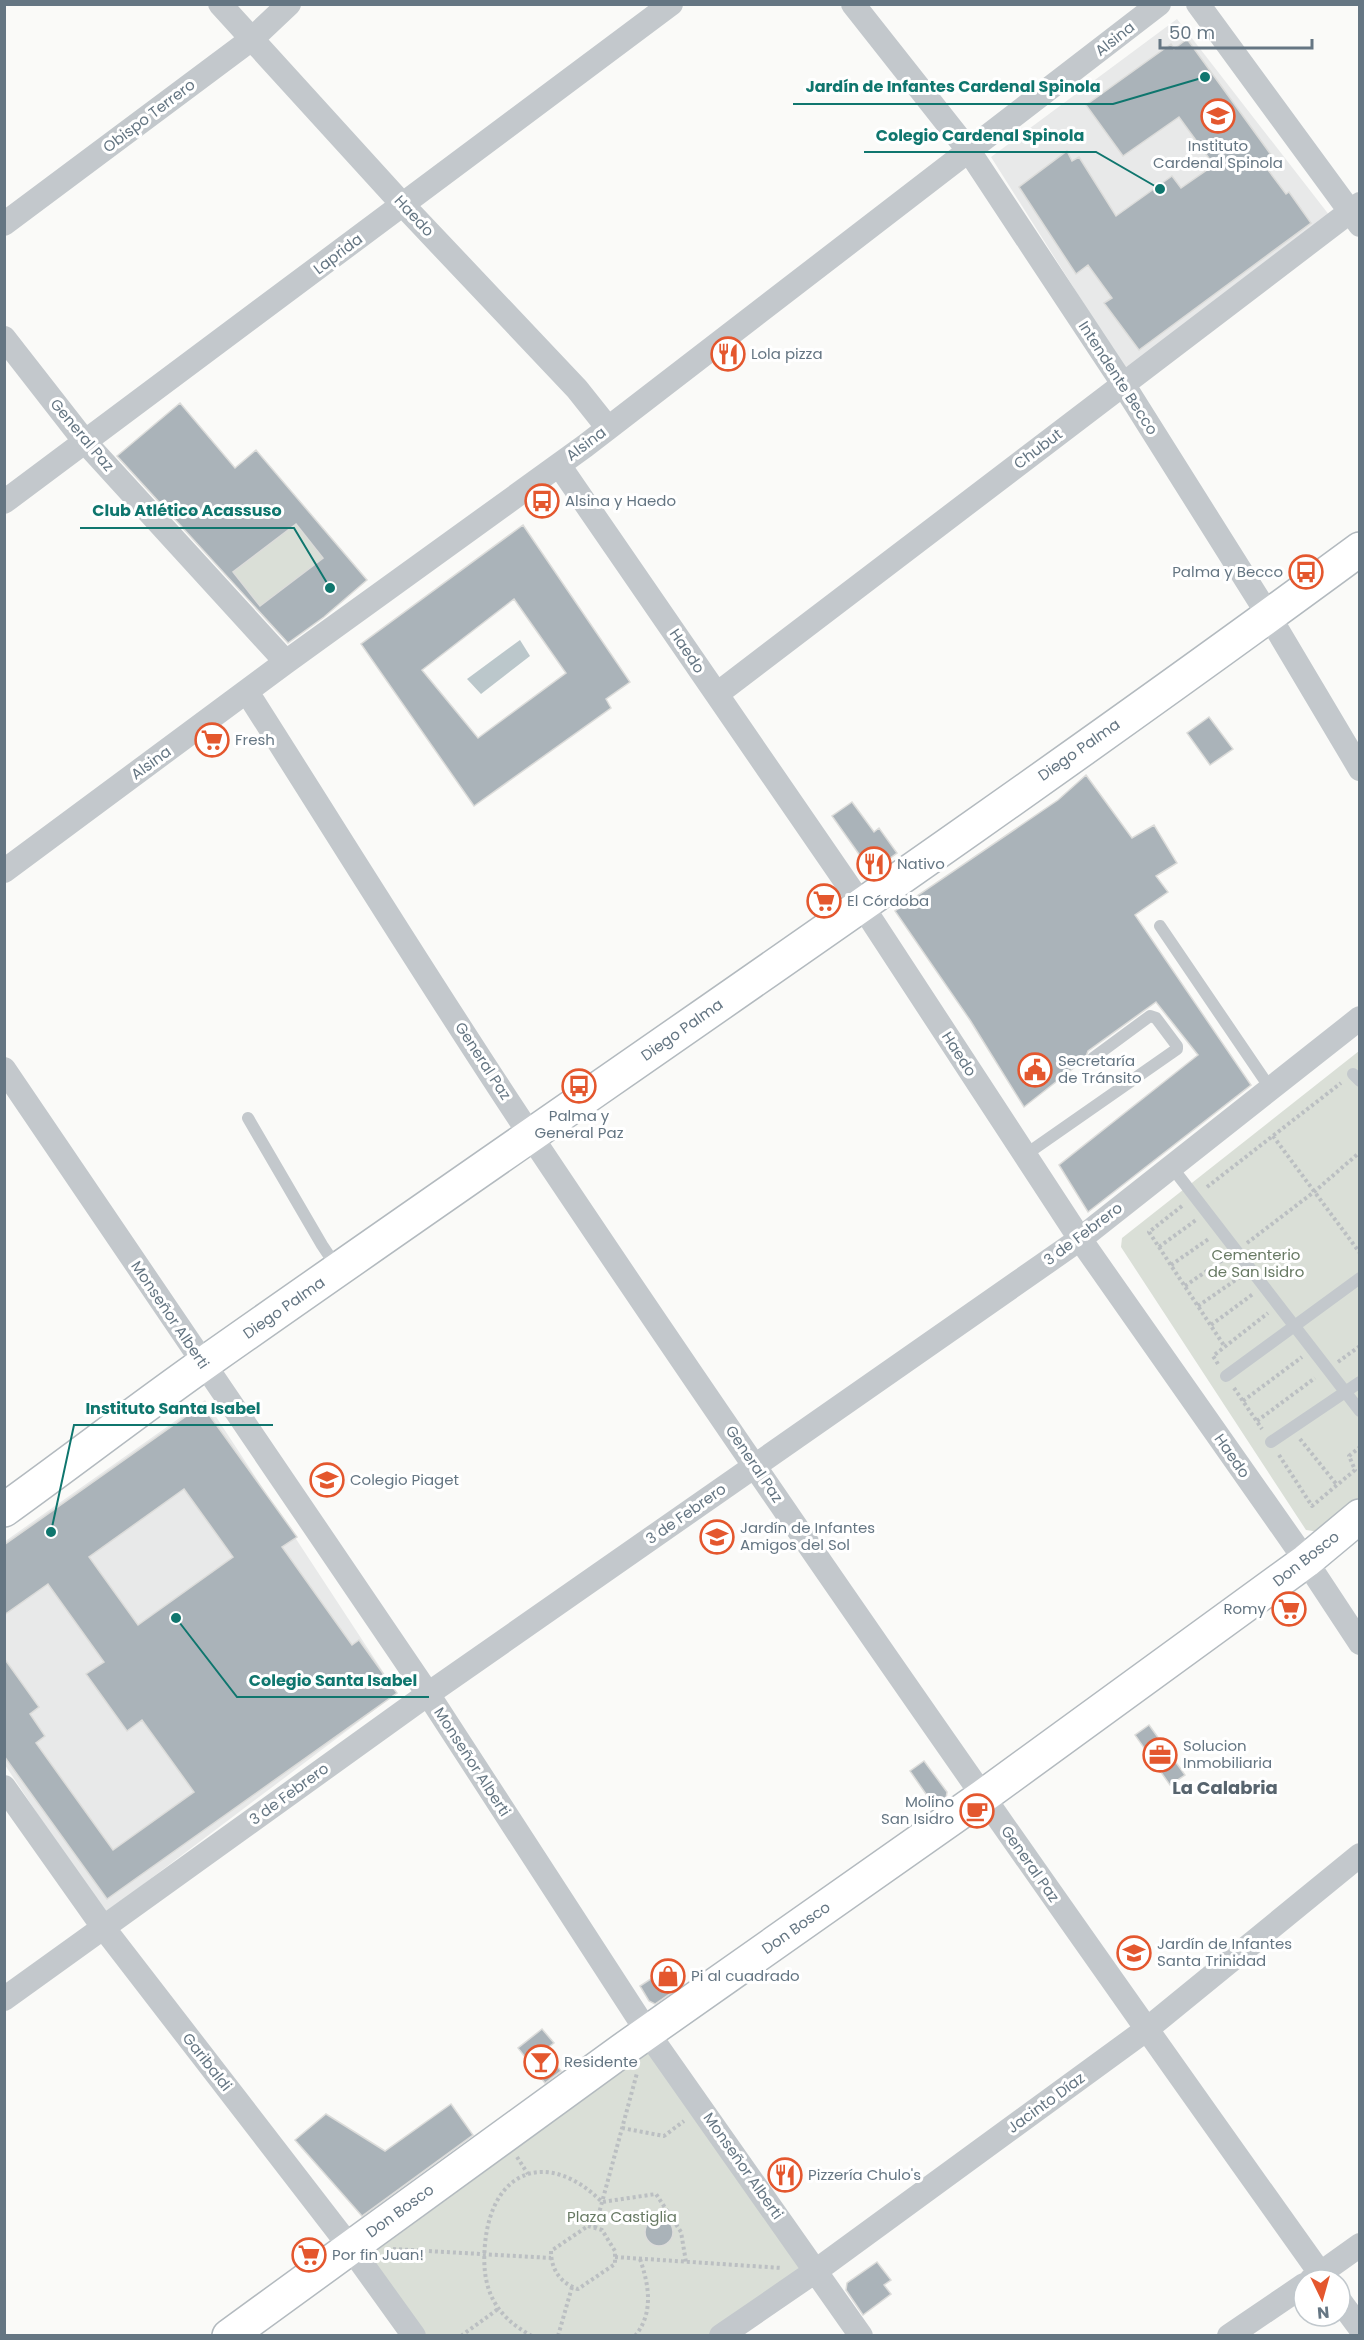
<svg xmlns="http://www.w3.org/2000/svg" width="1364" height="2340" viewBox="0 0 1364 2340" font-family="Poppins,sans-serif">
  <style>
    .built { fill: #e8e9e9 }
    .green { fill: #dadfd7 }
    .water { fill: #bbc7cb }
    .building { fill: #aab3b9; stroke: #dcdcda; stroke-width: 1.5; fill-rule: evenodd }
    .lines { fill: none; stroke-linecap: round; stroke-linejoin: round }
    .secondary-casing { stroke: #b3babf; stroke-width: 36 }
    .path { stroke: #bbbfc2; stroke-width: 4; stroke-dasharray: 3 3; stroke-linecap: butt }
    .lane { stroke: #c3c8cc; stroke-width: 12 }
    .street { stroke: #c3c8cc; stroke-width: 24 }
    .secondary { stroke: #fff; stroke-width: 33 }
    .labels { text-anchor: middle; stroke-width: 6; stroke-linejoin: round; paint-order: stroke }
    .street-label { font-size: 15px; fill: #657683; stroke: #fff }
    .poi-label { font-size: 15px; fill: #657683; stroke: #fff; text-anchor: start }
    .park-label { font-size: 15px; fill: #687a64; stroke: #fff }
    .quarter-label { font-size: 18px; font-weight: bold; fill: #57646e; stroke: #fff }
    .leader { fill: none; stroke: #0f766e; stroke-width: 2 }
    .callout-dot { fill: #0f766e; stroke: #fff; stroke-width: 2 }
    .callout-label { font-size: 16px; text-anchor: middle; font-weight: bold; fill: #0f766e; stroke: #fff; stroke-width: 6; stroke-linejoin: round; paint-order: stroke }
  </style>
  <rect width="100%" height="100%" fill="#fafaf8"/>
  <path class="built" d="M1177,19L1333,220L1127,372L991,157Z
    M205,1400L397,1693L104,1914L5,1765L4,1542Z"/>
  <path class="green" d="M296,524L323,558L260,606L233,572Z
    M1359,1051V1497L1319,1532L1306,1530L1121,1247L1122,1238Z
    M649,2052L803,2270L709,2335L424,2336L368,2257Z"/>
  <path class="water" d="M520,640L530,656L481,694L467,679Z"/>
  <path class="building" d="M1187,39L1277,163L1268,170L1286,194L1289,192L1311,223L1139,350L1104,303L1112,298L1088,265L1076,274L1019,187L1067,151L1072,161L1079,157L1116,216L1172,176L1181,188L1214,165L1179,117L1123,156L1086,105L1171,44L1174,49Z
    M180,403L235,468L256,450L367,580L324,617L288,643L117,456ZM296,524L323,558L260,606L233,572Z
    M523,525L630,682L606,699L611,708L474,806L361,644ZM514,599L566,673L478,738L422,670Z
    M1209,717L1233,749L1210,765L1187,733Z
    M1086,775L1132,838L1154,825L1177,863L1156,876L1168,892L1135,915L1251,1085L1088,1212L1059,1165L1198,1055L1156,1002L1088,1051L1085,1059L1024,1107L970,1020L895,911L1058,800Z
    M852,802L874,832L879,828L897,853L878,867L866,864L832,816Z
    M202,1405L297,1537L282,1547L352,1645L359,1640L397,1693L107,1899L4,1756V1658L39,1707L30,1714L45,1736L36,1743L113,1850L194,1792L142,1720L127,1731L86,1674L104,1662L48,1584L4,1615V1545ZM184,1489L233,1557L138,1625L89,1557Z
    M1149,1725L1185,1775L1170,1785L1135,1735Z
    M924,1761L947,1792L946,1799L935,1807L910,1771Z
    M672,1965L684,1984L655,2004L649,2001L640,1986Z
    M542,2029L554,2043L545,2050L561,2071L545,2083L518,2048Z
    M451,2104L473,2135L362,2216L295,2140L326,2114L385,2151Z
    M645 2232a14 14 0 1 1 28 0a14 14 0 1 1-28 0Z
    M877,2262L891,2280L884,2285L891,2294L863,2315L846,2290L847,2283Z"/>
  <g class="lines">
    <defs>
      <path id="secondary" d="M4,1510C72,1461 138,1410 206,1362C591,1091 981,828 1360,549
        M229,2336L621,2051L982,1797L1306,1561L1360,1516"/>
    </defs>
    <use href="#secondary" class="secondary-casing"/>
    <path class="path" d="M1273,1136L1360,1253
      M1207,1187L1341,1083
      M1182,1206L1149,1232L1225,1347
      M1247,1243L1314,1192L1360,1152
      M1159,1247L1196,1220
      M1171,1265L1210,1238
      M1185,1286L1224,1259
      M1198,1306L1240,1277
      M1211,1325L1253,1294
      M1338,1362L1360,1346
      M1218,1364L1213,1356L1268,1313
      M1234,1388L1262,1429
      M1243,1401L1302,1357
      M1257,1421L1315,1378
      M1300,1439L1337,1485
      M1279,1455L1312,1506L1355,1470L1349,1456L1360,1447
      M622,2128L664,2136L684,2121
      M517,2157L528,2174
      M588,2226L602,2230L615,2251V2264L578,2289C560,2283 551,2269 551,2251Z
      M595,2228L637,2073
      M393,2249L551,2258
      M615,2257L782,2268
      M461,2336L498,2309
      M532,2336C493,2315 481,2287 485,2244C492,2168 549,2149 602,2202L656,2194L681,2232L686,2262
      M558,2336L572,2287
      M635,2336C654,2313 649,2285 640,2259"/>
    <path class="lane" d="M1160,926L1270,1088
      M1353,1074L1360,1081
      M248,1118L322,1245L338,1269
      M1025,1155L1177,1049V1046L1156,1018L1150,1016L1093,1058
      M1171,1166L1360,1411
      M1226,1376L1360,1278
      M1271,1442L1360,1382"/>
    <path class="street" d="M220,4L403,205L577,389L608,428
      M853,4L969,151L1123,384L1269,616L1360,769
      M1198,4L1360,225
      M4,224L253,38L289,4
      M4,338L86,443L286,662
      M559,465L861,904L1080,1239L1306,1561L1360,1643
      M4,502L671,4
      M247,692C342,841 435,992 533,1139C790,1524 1056,1903 1325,2280
      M717,694L1360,204
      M4,871L286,662L585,446L1159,4
      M4,1069L428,1694L648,2033L861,2336
      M4,1787L103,1927L350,2247L414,2336
      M4,1999L428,1694L1080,1239L1360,1018
      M1311,2280L1360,2245
      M1340,2301L1360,2328
      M721,2336L817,2270L1147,2029L1360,1855
      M1229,2336L1304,2285"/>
    <use href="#secondary" class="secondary"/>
  </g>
  <defs>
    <symbol id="school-ring" viewBox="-11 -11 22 22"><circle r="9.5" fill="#fff" stroke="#e4572e" stroke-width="1.5"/><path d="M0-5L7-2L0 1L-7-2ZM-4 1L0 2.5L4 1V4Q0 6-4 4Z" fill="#e4572e"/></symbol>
    <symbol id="restaurant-ring" viewBox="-11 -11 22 22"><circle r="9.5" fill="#fff" stroke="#e4572e" stroke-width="1.5"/><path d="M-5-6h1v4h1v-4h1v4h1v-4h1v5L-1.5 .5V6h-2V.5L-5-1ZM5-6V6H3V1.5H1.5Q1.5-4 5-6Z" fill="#e4572e"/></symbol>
    <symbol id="bus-ring" viewBox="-11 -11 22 22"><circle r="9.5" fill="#fff" stroke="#e4572e" stroke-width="1.5"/><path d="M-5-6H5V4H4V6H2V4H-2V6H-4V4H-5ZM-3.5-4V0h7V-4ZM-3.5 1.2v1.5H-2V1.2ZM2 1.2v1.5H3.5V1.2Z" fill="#e4572e"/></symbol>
    <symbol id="supermarket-ring" viewBox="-11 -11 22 22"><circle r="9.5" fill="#fff" stroke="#e4572e" stroke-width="1.5"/><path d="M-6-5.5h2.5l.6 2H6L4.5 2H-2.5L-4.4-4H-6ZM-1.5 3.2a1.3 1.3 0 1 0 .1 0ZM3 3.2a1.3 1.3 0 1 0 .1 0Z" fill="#e4572e"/></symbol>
    <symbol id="civic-ring" viewBox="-11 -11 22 22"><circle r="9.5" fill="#fff" stroke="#e4572e" stroke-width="1.5"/><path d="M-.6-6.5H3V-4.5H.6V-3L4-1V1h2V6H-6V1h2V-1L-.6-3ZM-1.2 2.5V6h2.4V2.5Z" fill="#e4572e"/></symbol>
    <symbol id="office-ring" viewBox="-11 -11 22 22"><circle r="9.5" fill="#fff" stroke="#e4572e" stroke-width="1.5"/><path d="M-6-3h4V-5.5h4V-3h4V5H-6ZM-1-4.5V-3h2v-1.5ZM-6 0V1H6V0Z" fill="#e4572e"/></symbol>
    <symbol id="cafe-ring" viewBox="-11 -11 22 22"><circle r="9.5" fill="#fff" stroke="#e4572e" stroke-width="1.5"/><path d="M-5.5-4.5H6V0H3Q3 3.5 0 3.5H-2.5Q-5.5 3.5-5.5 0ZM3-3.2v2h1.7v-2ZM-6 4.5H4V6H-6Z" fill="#e4572e"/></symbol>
    <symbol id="shop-ring" viewBox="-11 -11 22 22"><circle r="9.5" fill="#fff" stroke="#e4572e" stroke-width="1.5"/><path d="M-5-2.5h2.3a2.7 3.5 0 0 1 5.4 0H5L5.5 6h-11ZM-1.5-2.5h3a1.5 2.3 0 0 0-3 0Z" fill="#e4572e"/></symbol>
    <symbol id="bar-ring" viewBox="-11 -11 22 22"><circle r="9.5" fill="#fff" stroke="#e4572e" stroke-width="1.5"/><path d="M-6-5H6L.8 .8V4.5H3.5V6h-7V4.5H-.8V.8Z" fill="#e4572e"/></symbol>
  </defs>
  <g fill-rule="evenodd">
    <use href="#school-ring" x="1199" y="97" width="38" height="38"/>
    <use href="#restaurant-ring" x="709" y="335" width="38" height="38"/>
    <use href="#bus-ring" x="523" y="482" width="38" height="38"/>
    <use href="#bus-ring" x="1287" y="553" width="38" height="38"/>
    <use href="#supermarket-ring" x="193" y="721" width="38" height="38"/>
    <use href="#restaurant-ring" x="855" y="845" width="38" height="38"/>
    <use href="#supermarket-ring" x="805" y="882" width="38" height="38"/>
    <use href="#civic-ring" x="1016" y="1051" width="38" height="38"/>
    <use href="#bus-ring" x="560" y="1067" width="38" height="38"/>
    <use href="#school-ring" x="308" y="1461" width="38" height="38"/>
    <use href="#school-ring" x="698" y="1518" width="38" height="38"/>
    <use href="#supermarket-ring" x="1270" y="1590" width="38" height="38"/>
    <use href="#office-ring" x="1141" y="1736" width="38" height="38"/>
    <use href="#cafe-ring" x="958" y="1792" width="38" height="38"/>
    <use href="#school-ring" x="1115" y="1934" width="38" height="38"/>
    <use href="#shop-ring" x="649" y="1957" width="38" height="38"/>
    <use href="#bar-ring" x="522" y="2043" width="38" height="38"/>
    <use href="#restaurant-ring" x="766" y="2156" width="38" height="38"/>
    <use href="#supermarket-ring" x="290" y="2236" width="38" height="38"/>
  </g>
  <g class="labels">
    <g class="street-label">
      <text transform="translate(1115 39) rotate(-38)" y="5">Alsina</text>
      <text transform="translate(149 116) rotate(-37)" y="5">Obispo Terrero</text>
      <text transform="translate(414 216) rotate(47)" y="5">Haedo</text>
      <text transform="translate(338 254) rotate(-37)" y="5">Laprida</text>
      <text transform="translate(1118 378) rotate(57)" y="5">Intendente Becco</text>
      <text transform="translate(82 435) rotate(50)" y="5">General Paz</text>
      <text transform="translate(586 444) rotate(-37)" y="5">Alsina</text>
      <text transform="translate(1038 449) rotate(-37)" y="5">Chubut</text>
      <text transform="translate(687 651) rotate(56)" y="5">Haedo</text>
      <text transform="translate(1079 750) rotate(-35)" y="5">Diego Palma</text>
      <text transform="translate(151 763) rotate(-36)" y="5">Alsina</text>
      <text transform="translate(682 1030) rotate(-35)" y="5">Diego Palma</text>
      <text transform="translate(959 1054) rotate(57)" y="5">Haedo</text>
      <text transform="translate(483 1061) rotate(57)" y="5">General Paz</text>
      <text transform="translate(1083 1234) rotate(-37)" y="5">3 de Febrero</text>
      <text transform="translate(284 1308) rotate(-35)" y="5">Diego Palma</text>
      <text transform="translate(170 1315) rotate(56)" y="5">Monseñor Alberti</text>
      <text transform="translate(1232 1456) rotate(55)" y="5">Haedo</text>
      <text transform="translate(754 1464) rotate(56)" y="5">General Paz</text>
      <text transform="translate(686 1514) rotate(-35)" y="5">3 de Febrero</text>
      <text transform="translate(1306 1559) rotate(-38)" y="5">Don Bosco</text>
      <text transform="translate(472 1762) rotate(57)" y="5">Monseñor Alberti</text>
      <text transform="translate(289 1794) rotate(-36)" y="5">3 de Febrero</text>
      <text transform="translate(1030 1864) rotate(55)" y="5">General Paz</text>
      <text transform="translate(796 1928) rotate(-35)" y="5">Don Bosco</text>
      <text transform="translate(207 2062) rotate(52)" y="5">Garibaldi</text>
      <text transform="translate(1046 2103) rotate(-36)" y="5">Jacinto Díaz</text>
      <text transform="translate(743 2166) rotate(55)" y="5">Monseñor Alberti</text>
      <text transform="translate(400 2211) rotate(-36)" y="5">Don Bosco</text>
    </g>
    <g class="poi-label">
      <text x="1218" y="151" text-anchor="middle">Instituto<tspan x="1218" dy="17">Cardenal Spinola</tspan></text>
      <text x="751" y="359">Lola pizza</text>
      <text x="565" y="506">Alsina y Haedo</text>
      <text x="1283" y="577" text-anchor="end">Palma y Becco</text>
      <text x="235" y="745">Fresh</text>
      <text x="897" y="869">Nativo</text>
      <text x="847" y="906">El Córdoba</text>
      <text x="1058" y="1066">Secretaría<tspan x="1058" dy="17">de Tránsito</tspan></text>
      <text x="579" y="1121" text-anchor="middle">Palma y<tspan x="579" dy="17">General Paz</tspan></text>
      <text x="350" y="1485">Colegio Piaget</text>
      <text x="740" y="1533">Jardín de Infantes<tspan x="740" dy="17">Amigos del Sol</tspan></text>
      <text x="1266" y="1614" text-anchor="end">Romy</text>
      <text x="1183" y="1751">Solucion<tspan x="1183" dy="17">Inmobiliaria</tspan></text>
      <text x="954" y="1807" text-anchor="end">Molino<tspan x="954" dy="17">San Isidro</tspan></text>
      <text x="1157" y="1949">Jardín de Infantes<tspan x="1157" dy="17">Santa Trinidad</tspan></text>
      <text x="691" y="1981">Pi al cuadrado</text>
      <text x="564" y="2067">Residente</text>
      <text x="808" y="2180">Pizzería Chulo's</text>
      <text x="332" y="2260">Por fin Juan!</text>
    </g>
    <g class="park-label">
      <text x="1256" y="1260">Cementerio<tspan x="1256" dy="17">de San Isidro</tspan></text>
      <text x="622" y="2222">Plaza Castiglia</text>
    </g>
    <g class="quarter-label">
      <text x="1225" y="1794">La Calabria</text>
    </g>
  </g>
  <path class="leader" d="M1205 77L1113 104H793M1160 189L1096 152H864M330 588L294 528H80M51 1532L74 1425H273M176 1618L237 1697H429"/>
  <g class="callout-dot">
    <circle cx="1205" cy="77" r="6"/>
    <circle cx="1160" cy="189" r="6"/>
    <circle cx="330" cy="588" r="6"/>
    <circle cx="51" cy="1532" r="6"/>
    <circle cx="176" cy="1618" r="6"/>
  </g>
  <g class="callout-label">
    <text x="953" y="92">Jardín de Infantes Cardenal Spinola</text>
    <text x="980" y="141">Colegio Cardenal Spinola</text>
    <text x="187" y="516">Club Atlético Acassuso</text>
    <text x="173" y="1414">Instituto Santa Isabel</text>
    <text x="333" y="1686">Colegio Santa Isabel</text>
  </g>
  <rect width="1364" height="2340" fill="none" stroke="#657683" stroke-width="12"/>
  <g transform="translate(1322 2298) rotate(175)"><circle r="28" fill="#ffffff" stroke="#c1c8cd" stroke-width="1.5"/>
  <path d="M0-4.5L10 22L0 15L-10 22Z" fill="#e4572e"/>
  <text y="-9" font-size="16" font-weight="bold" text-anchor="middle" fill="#657683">N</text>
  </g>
  <path d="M1160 39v9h152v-9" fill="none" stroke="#657683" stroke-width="3"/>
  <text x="1169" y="39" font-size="18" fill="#657683" stroke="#ffffff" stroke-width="4.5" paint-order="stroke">50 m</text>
</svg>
